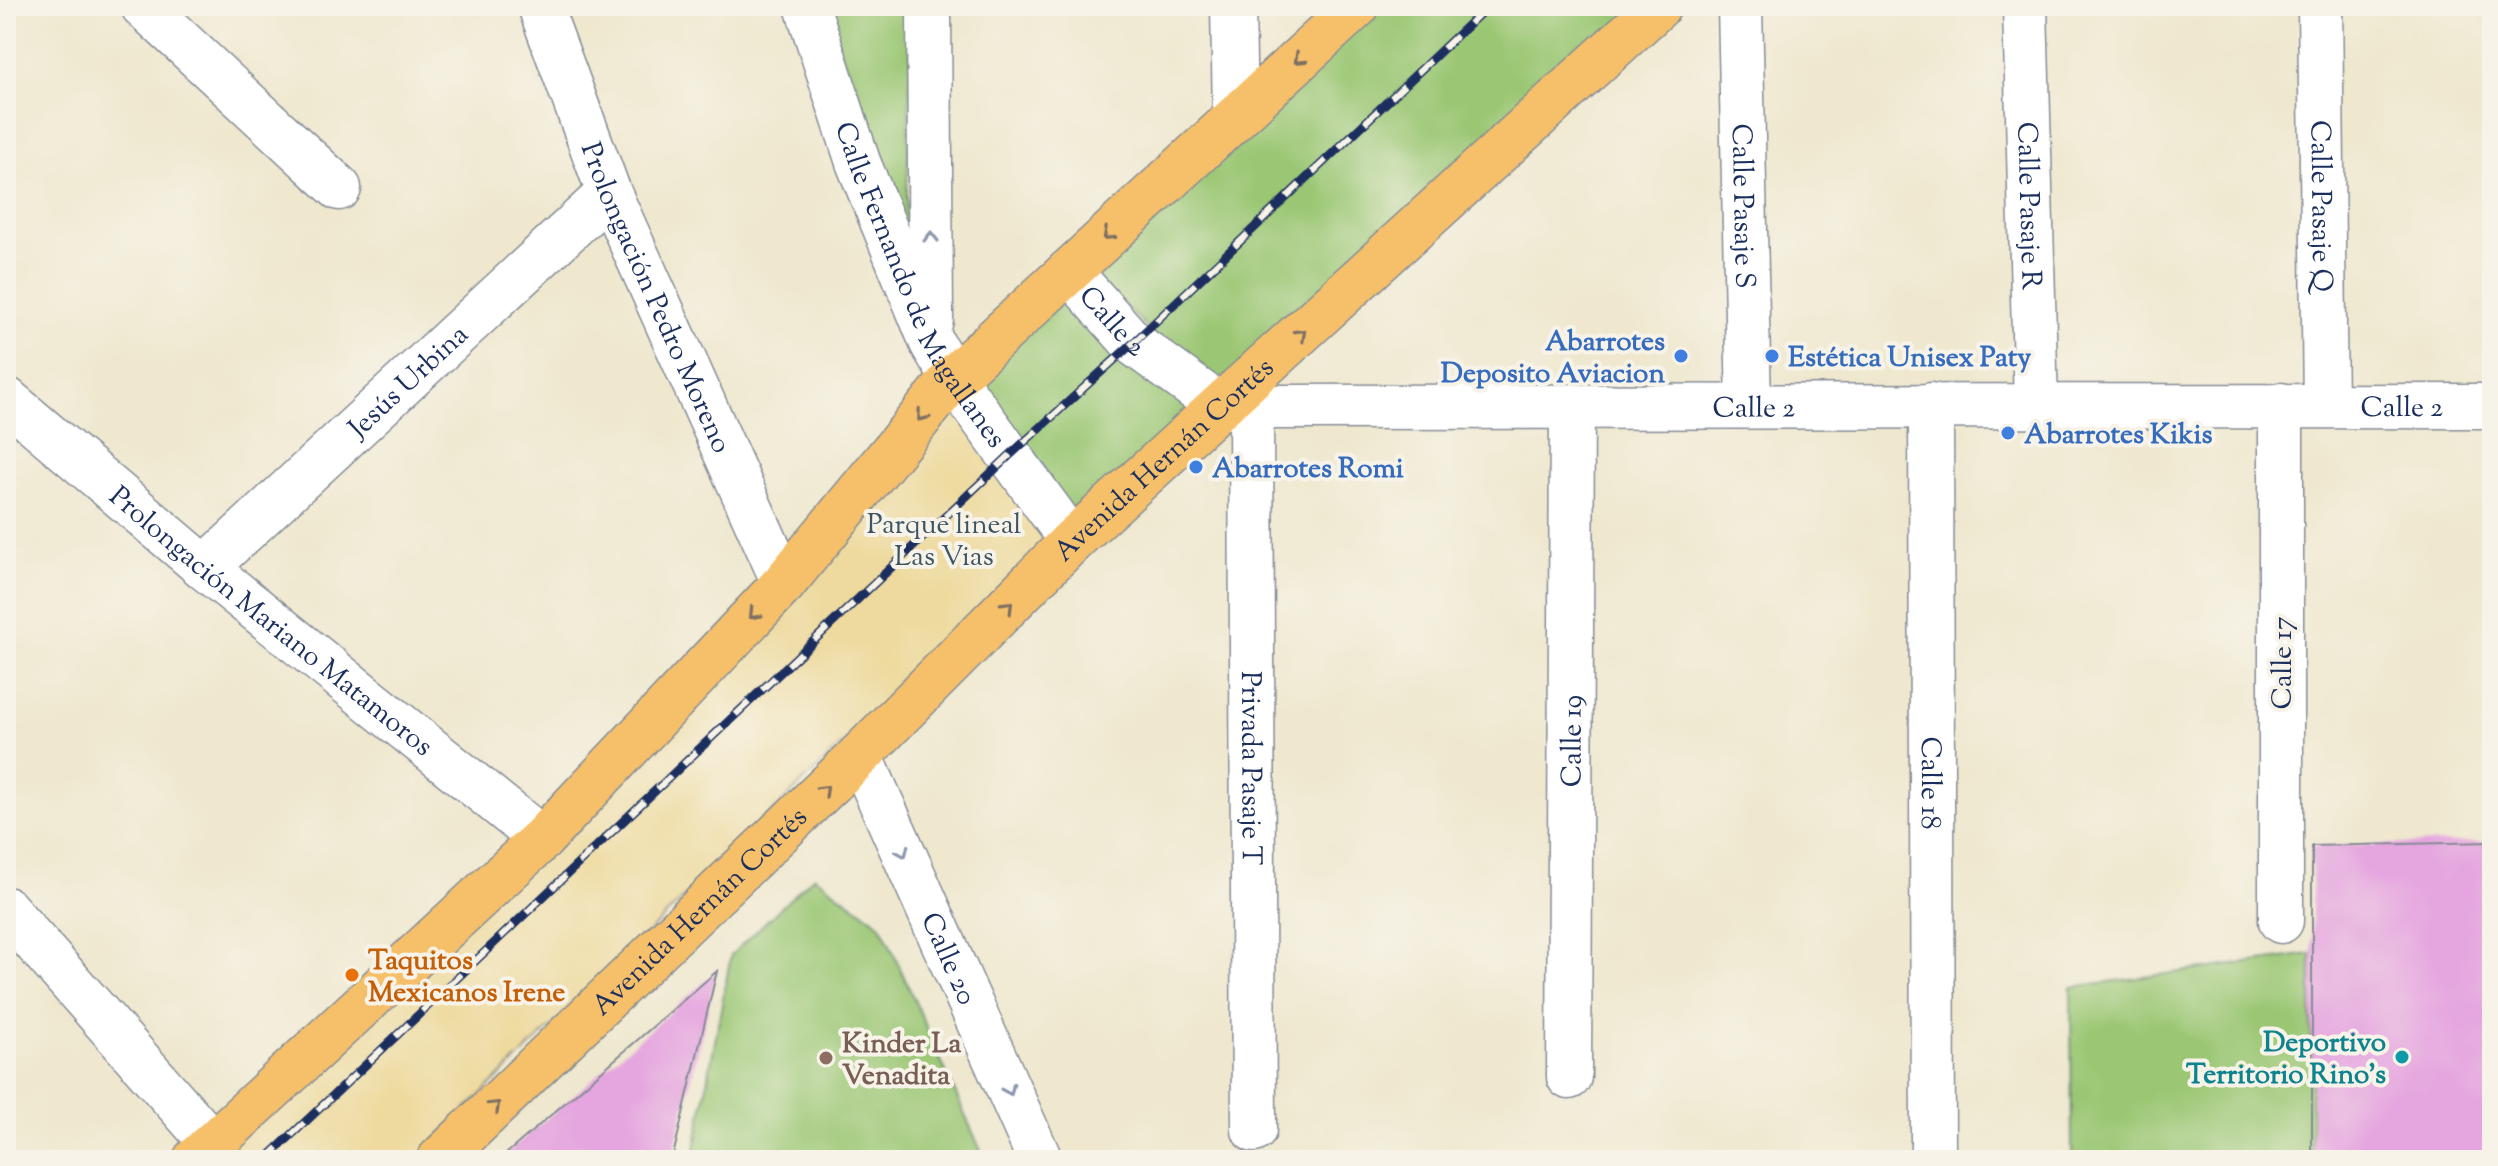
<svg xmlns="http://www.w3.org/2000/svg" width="2498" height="1166" viewBox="0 0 2498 1166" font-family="'Sorts Mill Goudy',serif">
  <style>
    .green { fill: #9bc774; stroke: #5b7b69; stroke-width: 2 }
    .sand { fill: #eeda9e; stroke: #84847e; stroke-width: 2 }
    .building { fill: #e5a6df }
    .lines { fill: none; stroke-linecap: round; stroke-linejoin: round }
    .minor-casing { stroke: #858c96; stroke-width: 47 }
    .major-casing { stroke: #858c96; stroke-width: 47 }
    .minor { stroke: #fff; stroke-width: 44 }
    .major { stroke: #f6c06b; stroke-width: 44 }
    .rail-casing { stroke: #1b2f5e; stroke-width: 9 }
    .rail { stroke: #f7f3e8; stroke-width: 6; stroke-dasharray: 18; stroke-linecap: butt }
    .oneway { stroke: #7e7064 }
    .oneway2 { stroke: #8d97ae }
    .shop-dot { fill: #3f7fe0; stroke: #f7f3e8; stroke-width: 3 }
    .food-dot { fill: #e8710a; stroke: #f7f3e8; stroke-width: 3 }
    .culture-dot { fill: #0f9aa8; stroke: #f7f3e8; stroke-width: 3 }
    .education-dot { fill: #8d6e63; stroke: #f7f3e8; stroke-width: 3 }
    .labels { text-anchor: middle; stroke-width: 8; stroke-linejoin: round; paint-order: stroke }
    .street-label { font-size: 28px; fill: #1b2f5e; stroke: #f7f3e8 }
    .shop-label { font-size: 28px; font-weight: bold; fill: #366cbe; stroke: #f7f3e8; text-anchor: start }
    .park-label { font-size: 28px; fill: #3b5564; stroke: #f7f3e8 }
    .food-label { font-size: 28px; font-weight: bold; fill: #c56008; stroke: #f7f3e8; text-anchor: start }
    .culture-label { font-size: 28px; font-weight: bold; fill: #0d838f; stroke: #f7f3e8; text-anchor: end }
    .education-label { font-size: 28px; font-weight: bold; fill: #785e54; stroke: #f7f3e8; text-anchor: start }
  </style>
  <rect width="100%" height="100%" fill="#f7f3e8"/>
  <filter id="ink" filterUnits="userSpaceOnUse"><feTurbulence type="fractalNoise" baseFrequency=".0125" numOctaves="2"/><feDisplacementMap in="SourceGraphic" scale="16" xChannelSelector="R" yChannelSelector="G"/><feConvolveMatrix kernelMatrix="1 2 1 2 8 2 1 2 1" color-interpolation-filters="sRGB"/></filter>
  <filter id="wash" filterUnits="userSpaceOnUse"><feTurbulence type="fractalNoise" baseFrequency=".006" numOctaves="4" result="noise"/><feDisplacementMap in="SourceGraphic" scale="32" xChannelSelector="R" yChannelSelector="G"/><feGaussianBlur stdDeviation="1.8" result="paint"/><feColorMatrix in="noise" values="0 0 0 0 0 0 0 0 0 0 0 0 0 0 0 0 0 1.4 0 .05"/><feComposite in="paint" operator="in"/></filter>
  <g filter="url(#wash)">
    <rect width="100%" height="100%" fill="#efe8cf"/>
    <path class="green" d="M824,6H912L906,233Z
      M1373,6H1639L1219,388L1170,350L1092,274Z
      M1067,293L1197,410L1074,521L972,382Z
      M814,876L881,925L985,1160H693L731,955Z
      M2311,954L2312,1160H2072L2071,987Z"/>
    <path class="sand" d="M951,401L1053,539L414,1160H213Z"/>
    <g id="blocks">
      <path class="building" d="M2492,842V1160H2312V846Z
        M717,971L672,1160H499Z"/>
    </g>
  </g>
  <g filter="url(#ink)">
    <use href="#blocks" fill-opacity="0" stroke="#858c96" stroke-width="2"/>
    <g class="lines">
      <defs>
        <g id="minor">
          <path d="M143,6L339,188"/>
          <path id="s1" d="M540,6L609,193L784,583"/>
          <path id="s2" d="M807,6L858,162L932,343L953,378L1072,541"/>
          <path d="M929,6L931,320"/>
          <path d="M1233,6L1235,118"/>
          <path id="s3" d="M1740,6L1749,406"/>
          <path id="s4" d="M2025,6L2036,406"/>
          <path id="s5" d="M2320,6L2325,405"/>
          <path id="s6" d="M1069,271L1133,343L1221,407L2492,406"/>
          <path id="s7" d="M6,399L205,568L542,839"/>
          <path id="s8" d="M1931,405L1933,1160"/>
          <path d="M2281,405V921"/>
          <path id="s9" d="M1251,408L1254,1130"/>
          <path id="s10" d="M205,568L609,193"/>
          <path id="s11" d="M860,755L1040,1160"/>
          <path d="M6,909L212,1143"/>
          <path id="s12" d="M1569,1077L1572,406"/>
        </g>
        <g id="major">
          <path d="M195,1160L542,839L784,583L953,378L1357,6"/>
          <path id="s13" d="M439,1160L860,755L1072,541L1659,6"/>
        </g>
      </defs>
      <use href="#minor" class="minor-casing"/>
      <use href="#major" class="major-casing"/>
      <use href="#minor" class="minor"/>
      <use href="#major" class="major"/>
      <defs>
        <path id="rail" d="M265,1160L1009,456L1133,343L1488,6"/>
      </defs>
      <use href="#rail" class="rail-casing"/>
      <use href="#rail" class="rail"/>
    </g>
    <defs><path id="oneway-chevron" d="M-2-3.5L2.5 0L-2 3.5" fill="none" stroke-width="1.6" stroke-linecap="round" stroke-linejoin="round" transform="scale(2)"/></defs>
    <g class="oneway">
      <use href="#oneway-chevron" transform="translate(1299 59) rotate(137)"/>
      <use href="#oneway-chevron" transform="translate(1108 235) rotate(137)"/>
      <use href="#oneway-chevron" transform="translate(1301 334) rotate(-43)"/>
      <use href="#oneway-chevron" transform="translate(922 416) rotate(130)"/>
      <use href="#oneway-chevron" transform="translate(1008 606) rotate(-45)"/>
      <use href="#oneway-chevron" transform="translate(754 614) rotate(134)"/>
      <use href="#oneway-chevron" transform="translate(824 790) rotate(-44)"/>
      <use href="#oneway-chevron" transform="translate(495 1106) rotate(-44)"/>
    </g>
    <g class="oneway2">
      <use href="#oneway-chevron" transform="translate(931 237) rotate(-90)"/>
      <use href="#oneway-chevron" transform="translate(903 852) rotate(66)"/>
      <use href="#oneway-chevron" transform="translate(1009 1090) rotate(66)"/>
    </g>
  </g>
  <g class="shop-dot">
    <circle cx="1681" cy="356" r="8"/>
    <circle cx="1772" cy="356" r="8"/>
    <circle cx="2008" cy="433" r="8"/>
    <circle cx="1196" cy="467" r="8"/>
  </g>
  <circle class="food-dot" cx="352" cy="975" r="8"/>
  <circle class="culture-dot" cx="2402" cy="1057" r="8"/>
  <circle class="education-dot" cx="826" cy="1058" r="8"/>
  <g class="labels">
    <g class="street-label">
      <text dy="10" stroke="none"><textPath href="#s5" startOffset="200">Calle Pasaje Q</textPath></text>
      <text dy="10" stroke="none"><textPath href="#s3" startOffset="200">Calle Pasaje S</textPath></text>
      <text dy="10" stroke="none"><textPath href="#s4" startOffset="200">Calle Pasaje R</textPath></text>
      <text dy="10" stroke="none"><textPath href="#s2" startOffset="302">Calle Fernando de Magallanes</textPath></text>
      <text dy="10" stroke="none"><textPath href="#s1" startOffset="314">Prolongación Pedro Moreno</textPath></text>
      <text dy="10" stroke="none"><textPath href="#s6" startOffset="66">Calle 2</textPath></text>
      <text dy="10" stroke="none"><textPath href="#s10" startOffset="276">Jesús Urbina</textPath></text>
      <text dy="10" stroke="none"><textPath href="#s6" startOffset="1386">Calle 2</textPath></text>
      <text dy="10" stroke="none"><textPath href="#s6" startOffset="738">Calle 2</textPath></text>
      <text dy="10" stroke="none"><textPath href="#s13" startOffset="1008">Avenida Hernán Cortés</textPath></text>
      <text dy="10" stroke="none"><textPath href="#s7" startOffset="346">Prolongación Mariano Matamoros</textPath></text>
      <text transform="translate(2281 663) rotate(-90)" y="10">Calle 17</text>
      <text dy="10" stroke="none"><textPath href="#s12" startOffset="336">Calle 19</textPath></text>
      <text dy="10" stroke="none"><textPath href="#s9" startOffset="360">Privada Pasaje T</textPath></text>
      <text dy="10" stroke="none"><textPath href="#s8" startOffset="378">Calle 18</textPath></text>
      <text dy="10" stroke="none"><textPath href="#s13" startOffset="360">Avenida Hernán Cortés</textPath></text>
      <text dy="10" stroke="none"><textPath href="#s11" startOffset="222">Calle 20</textPath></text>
    </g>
    <g class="shop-label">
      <text x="1665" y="350" text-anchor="end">Abarrotes<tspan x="1665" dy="32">Deposito Aviacion</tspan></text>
      <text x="1788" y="366">Estética Unisex Paty</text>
      <text x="2024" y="443">Abarrotes Kikis</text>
      <text x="1212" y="477">Abarrotes Romi</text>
    </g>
    <g class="park-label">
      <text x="944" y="533">Parque lineal<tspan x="944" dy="32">Las Vias</tspan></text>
    </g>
    <g class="food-label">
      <text x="368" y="969">Taquitos<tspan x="368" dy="32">Mexicanos Irene</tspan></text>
    </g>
    <g class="culture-label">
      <text x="2386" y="1051">Deportivo<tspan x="2386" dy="32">Territorio Rino's</tspan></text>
    </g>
    <g class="education-label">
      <text x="842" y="1052">Kinder La<tspan x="842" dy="32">Venadita</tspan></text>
    </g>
  </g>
  <rect width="2498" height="1166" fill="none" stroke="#f7f3e8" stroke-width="32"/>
</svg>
